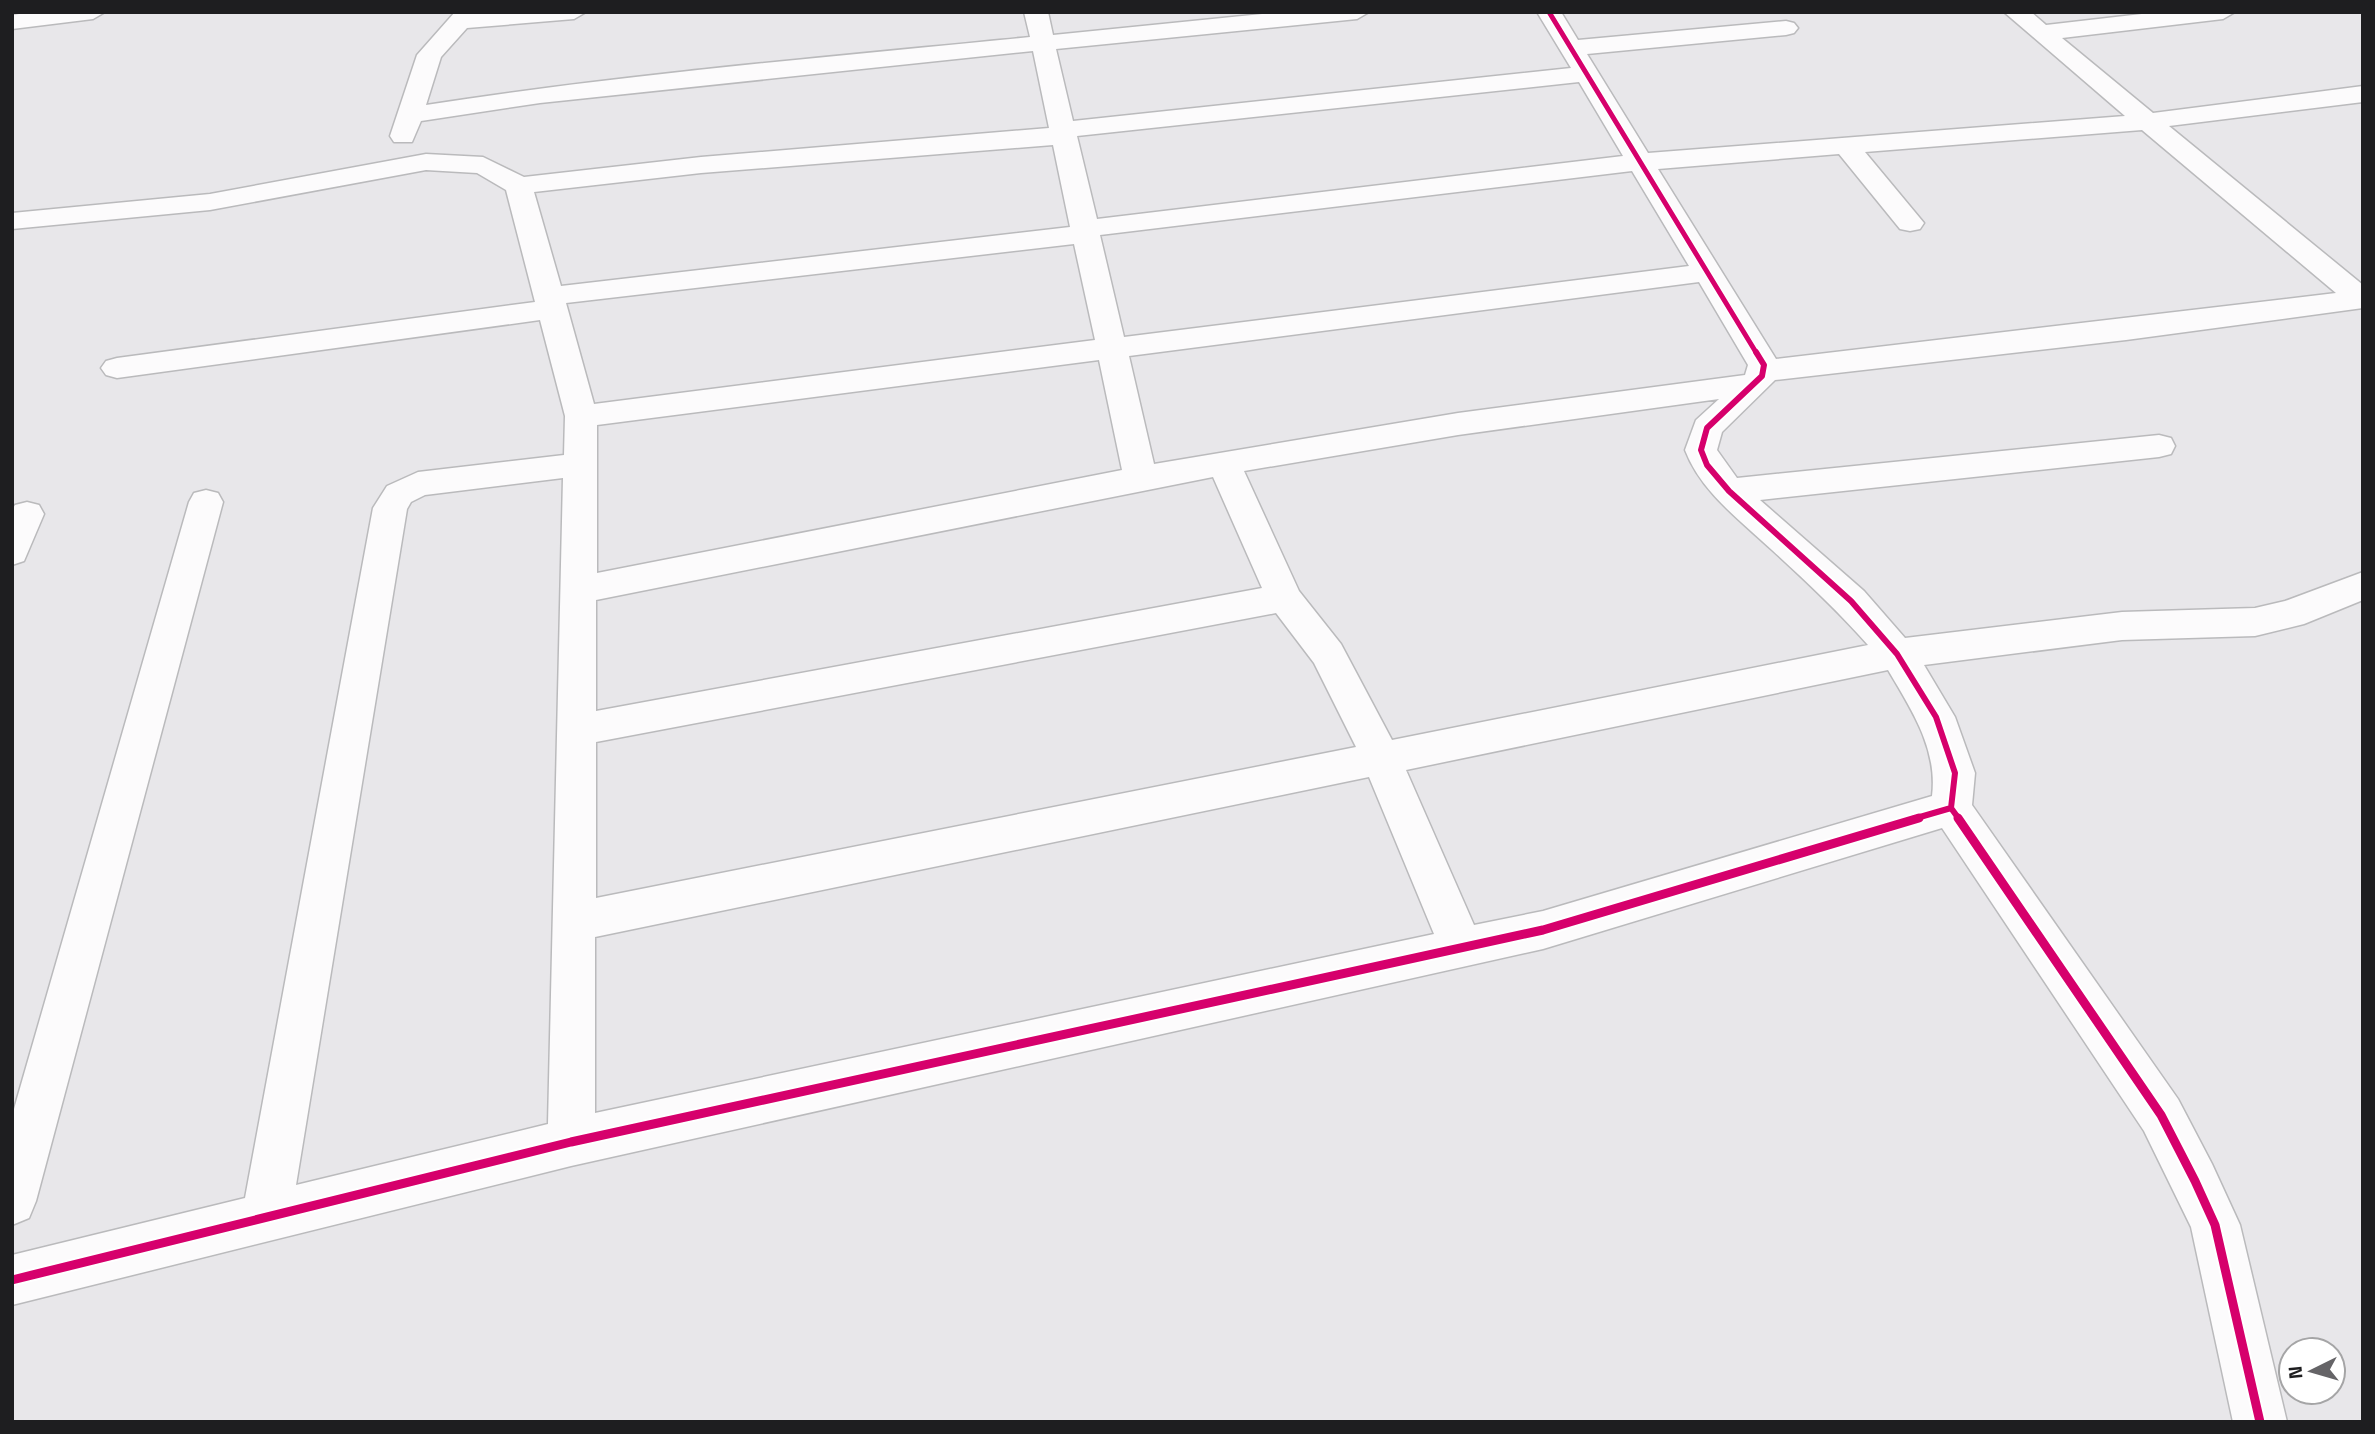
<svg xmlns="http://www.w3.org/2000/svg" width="2375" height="1434" viewBox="0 0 2375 1434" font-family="'Titillium Web',sans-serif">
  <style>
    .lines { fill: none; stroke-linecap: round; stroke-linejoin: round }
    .minor-casing { stroke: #bababc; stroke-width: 3 }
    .minor { fill: #fcfbfc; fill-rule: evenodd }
    .cycleway-far2-casing { stroke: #fff; stroke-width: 8 }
    .cycleway-far1-casing { stroke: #fff; stroke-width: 10 }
    .cycleway-casing { stroke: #fff; stroke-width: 13 }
    .cycleway-far2 { stroke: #d6006c; stroke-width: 5 }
    .cycleway-far1 { stroke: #d6006c; stroke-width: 6 }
    .cycleway { stroke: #d6006c; stroke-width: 9 }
  </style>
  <rect width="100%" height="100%" fill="#e8e7ea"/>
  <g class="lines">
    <defs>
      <path id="minor" d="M33,12H105L93,19L12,29V15Z
        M455,12H586L574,19L467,28L441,57L426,105C626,74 828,57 1030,37L1024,12H1048L1053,35L1282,12H1369L1357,19L1056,49L1073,121L1571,68L1537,12H1561L1578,40L1786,21L1794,23L1798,28L1794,33L1786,35L1587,54L1648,153L2125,116L2004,12H2031L2046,25L2159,12H2235L2223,19L2062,38L2153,113L2363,86V102L2169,126L2363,285V308L2126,340L1775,380L1722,432L1717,450L1737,478L2159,435L2171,438L2175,446L2171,454L2159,457L1760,500L1864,591L1905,638L2122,612L2255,608L2285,601L2363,572V600L2304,624L2255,636L2122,640L1924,665L1955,717L1975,773L1972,805L2178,1099L2212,1164L2240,1225L2287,1422H2233L2191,1227L2144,1131L1942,828L1543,949L571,1166L12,1305V1255L245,1198L373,508L387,486L418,472L564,455L565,416L540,320L117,378L106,375L101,368L106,361L117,358L535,302L506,190L477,173L426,170L210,210L12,229V213L210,194L426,154L483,157L524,177L701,157L1049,128L1033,51L540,103L421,121L412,142H394L390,136L417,55ZM1579,82L1623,156L1097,219L1077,136ZM2142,130L2336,293L1776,359L1658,169L1839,154L1900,229L1910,231L1920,229L1924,223L1865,152ZM1053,145L1070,227L561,286L534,192L701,173ZM1632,171L1689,266L1124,337L1100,235ZM1074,244L1095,340L594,404L566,303ZM1699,282L1748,365L1745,375L1458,413L1154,464L1129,356ZM1099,360L1122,470L597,573V425ZM1719,399L1696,420L1685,450C1701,492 1740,520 1772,550C1806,581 1838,611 1868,645L1392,740L1341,644L1299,591L1244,471L1458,435ZM1213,477L1262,588L596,711V600ZM563,478L548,1124L296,1185L407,509L411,502L425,495ZM1276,613L1314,663L1356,747L596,898V742ZM1888,670C1911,709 1938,749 1932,796L1543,911L1474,925L1406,770ZM1369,777L1434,934L595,1113V937Z
        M206,490L218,493L223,502L36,1201L29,1218L12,1225V1116L189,502L194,493Z
        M27,502L39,505L44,514L24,561L12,565V510L15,505Z"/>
    </defs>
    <use href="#minor" class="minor-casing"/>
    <use href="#minor" class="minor"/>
    <defs>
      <path id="cycleway-far2" d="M1549,12L1757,354"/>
      <path id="cycleway-far1" d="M1756,352L1764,365L1762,376L1707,428L1701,450L1707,465L1729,491L1851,601L1897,654L1936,717L1955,773L1951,808L1959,819
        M1913,819L1951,808"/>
      <path id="cycleway" d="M1958,818L2161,1115L2195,1181L2215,1225L2260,1422
        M12,1280L571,1142L1543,930L1919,818"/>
    </defs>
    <use href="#cycleway-far2" class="cycleway-far2-casing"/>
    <use href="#cycleway-far1" class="cycleway-far1-casing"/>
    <use href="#cycleway" class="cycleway-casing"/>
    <use href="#cycleway-far2" class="cycleway-far2"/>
    <use href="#cycleway-far1" class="cycleway-far1"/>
    <use href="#cycleway" class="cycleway"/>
  </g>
  <rect width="2375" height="1434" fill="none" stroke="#1e1e20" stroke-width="28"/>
  <g transform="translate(2312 1371) rotate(265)"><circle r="33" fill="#ffffff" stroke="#a5a5a6" stroke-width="2"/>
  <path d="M0-5L12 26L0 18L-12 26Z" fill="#656467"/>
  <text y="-10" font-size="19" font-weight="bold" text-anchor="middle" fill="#1e1e20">N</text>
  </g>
</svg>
